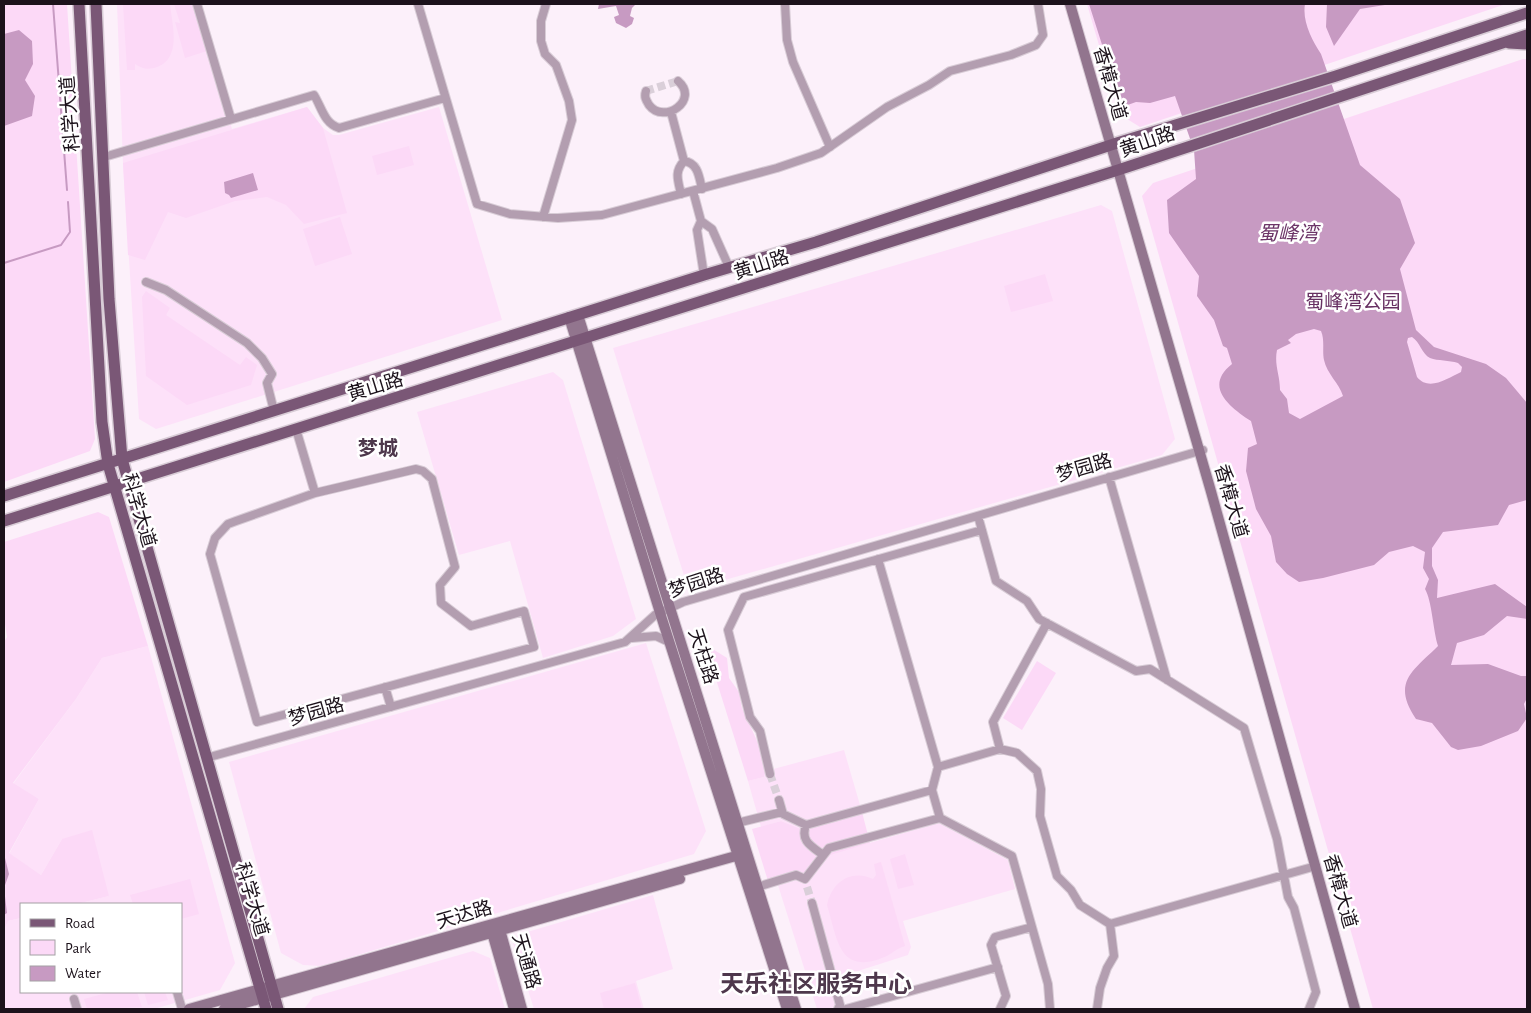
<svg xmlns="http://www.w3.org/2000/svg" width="1531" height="1013" viewBox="0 0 1531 1013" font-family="'Alegreya Sans','Noto Sans SC',sans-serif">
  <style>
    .built { fill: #fde1f9 }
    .green { fill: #fcd9f7 }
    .water { fill: #c79ac2; fill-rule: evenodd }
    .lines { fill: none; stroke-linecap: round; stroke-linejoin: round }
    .stream { stroke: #c79ac2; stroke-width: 2 }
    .street-tunnel { stroke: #dacfd9; stroke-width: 8; stroke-dasharray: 8 4; stroke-linecap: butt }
    .street-casing { stroke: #d8ccd6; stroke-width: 10 }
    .secondary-casing { stroke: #d8ccd6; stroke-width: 12 }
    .primary-casing { stroke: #d8ccd6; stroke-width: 14 }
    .street { stroke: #b39eb0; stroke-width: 8 }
    .secondary { stroke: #92758e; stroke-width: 10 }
    .primary { stroke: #7a5776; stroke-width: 11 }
    .labels { text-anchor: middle; stroke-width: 5; stroke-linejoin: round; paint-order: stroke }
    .street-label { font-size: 19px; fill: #1c121b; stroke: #fff }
    .park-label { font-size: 19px; fill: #673062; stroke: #fff }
    .water-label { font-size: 20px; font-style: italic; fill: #6c3568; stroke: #fff }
    .neighbourhood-label { font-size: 20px; font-weight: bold; fill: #4e384c; stroke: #fff }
    .district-label { font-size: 24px; font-weight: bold; fill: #4e384c; stroke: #fff }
  </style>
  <rect width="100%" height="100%" fill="#fcf0fa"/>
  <path class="built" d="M117,4H195L232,129L307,107L323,128L333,135H339L439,107L502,320L156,429L139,419L123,163Z
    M1101,205L1112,211L1175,439L1162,455L697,588L686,582L613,348Z
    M553,372L563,380L636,619L613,636L543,658L510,541L459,555L417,412Z
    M646,643L706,831L694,854L321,966L303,965L281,953L229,762Z
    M148,646L235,963L220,990L154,1009H4V930L8,921L21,918V992H181V904H77L109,896L62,839L41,875L9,854L39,799L13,784L76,699L102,658Z
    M844,750L862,812L801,829L781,821L761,827L748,781L764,777L766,771Z
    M939,823L1008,860L1015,889L903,921L911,947L908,955L836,978L844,1004L829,1009H817L777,882L817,871L825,859L831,854Z
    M653,895L673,969L636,981L644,1009H534L513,943L517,935Z
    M473,951L490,958L505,1009H304L313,997Z"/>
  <path class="green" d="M4,4H67L95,439L90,451L4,482Z
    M123,4H170C172,24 182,58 157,67C149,70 142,69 135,64V70H127Z
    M174,4H193L207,51L185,58L175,22L180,23Z
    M1087,4H1506L1140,127L1119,114Z
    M1523,59H1527V1009H1373L1142,196L1153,183Z
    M307,107L323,128L347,213L304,224L286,205L267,197L235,201L186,218L168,212L145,260L128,255L123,163Z
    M409,146L414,165L377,175L372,156Z
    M340,217L352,254L315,266L303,229Z
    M1045,274L1053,301L1011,312L1004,286Z
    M146,291L170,308L166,315L240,365L246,357L257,365L251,385L187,405L146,376L142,297Z
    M98,512L109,517L148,646L102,658L76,699L13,783L39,799L9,853L41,875L62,839L92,830L109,896L77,904H21V918L8,921L4,930V642L7,637L4,618V542Z
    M703,638L708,646L727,658L729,678L739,692L742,708L758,743L766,771L764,777L748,781Z
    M1037,661L1056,673L1022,730L1003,718Z
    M862,812L870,843L827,856L817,871L777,882L768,881L752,829L781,821L801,829Z
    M905,854L914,885L898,889L890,859Z
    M881,862L905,946C893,950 893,954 882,958C838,975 837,937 827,905C832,882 851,869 873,879L876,875L874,864Z
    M190,879L199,914L181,919V904H133L130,895Z
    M635,983L642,1009H604L600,993Z
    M110,992H137L142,1007L87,1009L84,999Z
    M144,992H165L168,1000L148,1005Z"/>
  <path class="water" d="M599,4H636L632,8L630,16L634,18L632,24L626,28L616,23L614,17L619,15L616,6L598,9Z
    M1089,4H1305C1302,21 1312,40 1321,54L1360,165L1400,199L1415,243L1400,269L1416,330L1434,347L1486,364L1506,378L1527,403V500L1509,505L1498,525L1443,532L1432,548V566L1438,580L1437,598L1495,584L1527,607V619L1507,616L1484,635L1457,643L1451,665L1488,664L1521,676H1527V698L1524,704L1527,718L1518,731L1481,746L1458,750L1451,747L1432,723L1416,719C1391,682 1413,671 1438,646C1433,630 1432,601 1425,589L1429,579L1423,568L1425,552L1413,546L1389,552L1374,565L1323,578L1299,582L1287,574L1276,562L1271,536L1256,509L1246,471L1248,448L1257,444L1251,421C1230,407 1203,387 1232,364L1227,348L1223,346L1214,320L1197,296L1199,276L1169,233L1167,200L1196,179L1194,150L1175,96L1150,103L1136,102L1122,107ZM1314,329L1321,331C1325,340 1322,351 1324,360C1327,374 1339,383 1343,396L1300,419L1289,413L1287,399L1280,390C1280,375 1274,365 1277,350L1291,343L1288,340L1296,334ZM1412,337C1420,342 1422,354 1430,358C1438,361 1449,360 1458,363L1462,367L1461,372C1448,378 1429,392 1417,377L1407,342L1408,338Z
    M1327,4H1391L1360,9L1334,46L1326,27Z
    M19,30L32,41L33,64L25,80L35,96L32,116L4,126V34Z
    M253,173L258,190L231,198L229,195L225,193L224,182Z
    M4,854L9,874L4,888L7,913L4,915Z"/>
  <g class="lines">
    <path class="stream" d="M53,4L67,190
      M4,263L61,245L70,232L68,202"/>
    <path class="street-tunnel" d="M646,91L678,81
      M770,774L779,800
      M807,887L812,903"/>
    <defs>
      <path id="street" d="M197,4L231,119
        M418,4L477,204L510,214L558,218L602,215L777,168L821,153L887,107L929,85L950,71L1011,55L1036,45L1043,35L1038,4
        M785,4L787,40L793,62L830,147
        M646,91C644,97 646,100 649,105C664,125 700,100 678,81
        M671,112L684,161
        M104,157L314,95C322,108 324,123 339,128L445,98
        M684,161C698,163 699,176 702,189
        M693,191L701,221L697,230L704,275
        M681,194C678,180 674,172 684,161
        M543,217L572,120L569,101L556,65L545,54L541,41V21L546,4
        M701,221L712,229L729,267
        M146,282L166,290L247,343L262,358L272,374L267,383L274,411
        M296,429L315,493
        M416,469L423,471L432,479L455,567L440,585L441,603L471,626L524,611L534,647L257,722L210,554L215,538L228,524L236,521L315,493Z
        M1109,477L1167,680
        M978,516L996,581L1027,601L1039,619L1136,671L1150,669L1244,728L1277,839L1288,897L1294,908L1316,992L1309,1009
        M878,559L938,767
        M632,638L656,636L669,642
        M385,687L391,707
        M1000,749L993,722L1047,623
        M206,758L625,642L655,615L683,602L1203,450
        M770,774L760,731L750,717L728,630L744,597L982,530
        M779,800L783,814L806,825L932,790
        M733,824L782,812
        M806,825C800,841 811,846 823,855
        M805,879L829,848L940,818
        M754,888L796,875L805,879
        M812,903L840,1005L838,1009
        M177,992L182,1009
        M74,999L77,1009
        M846,1009L998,967
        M1000,1009L1006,996L991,945L995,937L1032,927
        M1050,1009L1048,984L1012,856L940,818L932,790L938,767L1000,749L1017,753L1037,771L1041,789L1040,816L1057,876L1071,890L1080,905L1110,924L1316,866
        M1097,1009L1100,988L1107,968L1114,956L1110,924"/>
      <path id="secondary" d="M1070,4L1210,488L1355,1009
        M578,315L796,1009
        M569,317L662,619L787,1009
        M499,926L522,1009
        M491,929L514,1009
        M189,1009L743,854
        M224,1009L680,879"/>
      <path id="primary" d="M79,4L102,422L108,464L266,1009
        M96,4L109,299L122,459L278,1009
        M1509,43L1527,44
        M4,496L704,275L816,242L1117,143L1336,76L1527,13
        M4,521L1118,170L1527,35"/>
    </defs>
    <use href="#street" class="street-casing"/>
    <use href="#secondary" class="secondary-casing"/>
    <use href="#primary" class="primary-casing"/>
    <use href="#street" class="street"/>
    <use href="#secondary" class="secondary"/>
    <use href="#primary" class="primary"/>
  </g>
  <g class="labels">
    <g class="street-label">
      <text transform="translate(1111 83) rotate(74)" y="7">香樟大道</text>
      <text transform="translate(69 114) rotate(-94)" y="7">科学大道</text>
      <text transform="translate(1147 141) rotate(-19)" y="7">黄山路</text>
      <text transform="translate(761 264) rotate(-18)" y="7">黄山路</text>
      <text transform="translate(375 386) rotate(-17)" y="7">黄山路</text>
      <text transform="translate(1084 467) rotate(-16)" y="7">梦园路</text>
      <text transform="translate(1232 501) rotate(74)" y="7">香樟大道</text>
      <text transform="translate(140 510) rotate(74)" y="7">科学大道</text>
      <text transform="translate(696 582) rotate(-18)" y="7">梦园路</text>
      <text transform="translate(704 656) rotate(72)" y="7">天柱路</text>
      <text transform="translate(316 711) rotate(-16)" y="7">梦园路</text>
      <text transform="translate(1341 891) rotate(74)" y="7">香樟大道</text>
      <text transform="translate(253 899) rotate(74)" y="7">科学大道</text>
      <text transform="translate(464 914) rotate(-16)" y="7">天达路</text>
      <text transform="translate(527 961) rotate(74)" y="7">天通路</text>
    </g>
    <g class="park-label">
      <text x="1353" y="308">蜀峰湾公园</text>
    </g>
    <g class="water-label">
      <text x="1288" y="240">蜀峰湾</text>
    </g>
    <g class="neighbourhood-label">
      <text x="378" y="455">梦城</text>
    </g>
    <g class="district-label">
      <text x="816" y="992">天乐社区服务中心</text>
    </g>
  </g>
  <rect width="1531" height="1013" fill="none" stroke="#1c121b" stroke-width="10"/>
  <rect x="20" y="903" width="162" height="90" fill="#ffffff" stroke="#a4a0a4"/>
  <rect x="30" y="919" width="25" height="8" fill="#7a5776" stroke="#a4a0a4"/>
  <text x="65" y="928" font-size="15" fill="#1c121b">Road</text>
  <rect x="30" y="940" width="25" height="15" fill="#fcd9f7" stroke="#a4a0a4"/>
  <text x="65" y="953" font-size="15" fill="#1c121b">Park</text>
  <rect x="30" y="966" width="25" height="15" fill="#c79ac2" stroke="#a4a0a4"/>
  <text x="65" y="978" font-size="15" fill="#1c121b">Water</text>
</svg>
